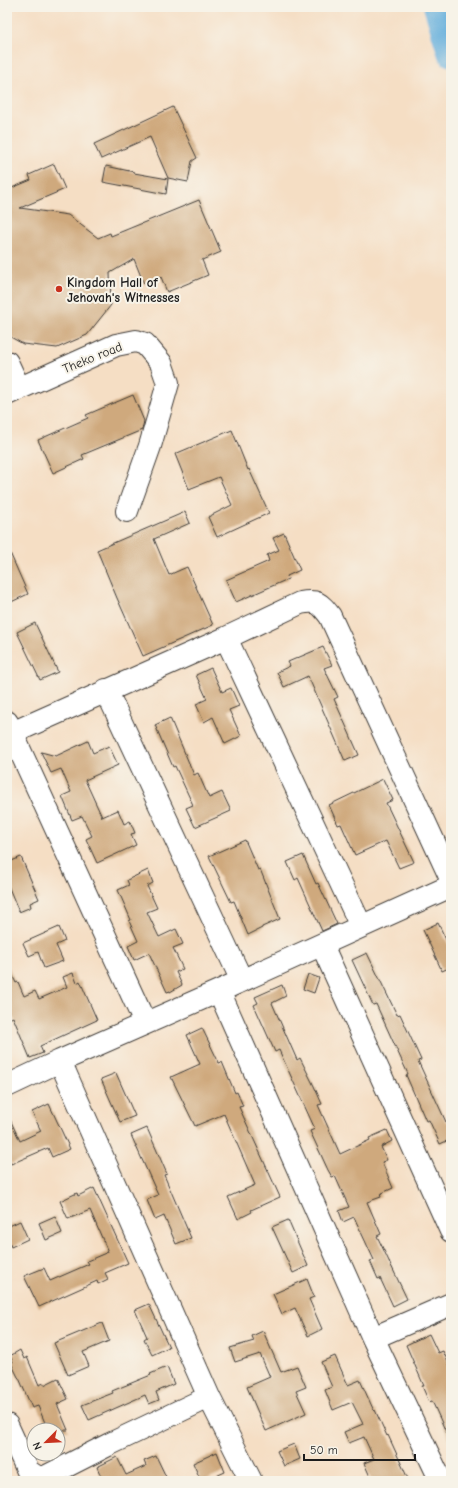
<svg xmlns="http://www.w3.org/2000/svg" width="458" height="1488" viewBox="0 0 458 1488" font-family="'Comic Neue',sans-serif">
  <style>
    .lines { fill: none; stroke-linecap: round; stroke-linejoin: round }
    .river { stroke: #64aedc; stroke-width: 27 }
    .building { fill: #cfa97d }
    .minor-casing { stroke: #3d3935; stroke-width: 24 }
    .minor { stroke: #fff; stroke-width: 22 }
    .poi-dot { fill: #c8321e; stroke: #f7f3e8; stroke-width: 1.5 }
    .labels { text-anchor: middle; stroke-width: 4; stroke-linejoin: round; paint-order: stroke }
    .poi-label { font-size: 13px; font-weight: bold; fill: #1c1c1c; stroke: #f7f3e8; text-anchor: start }
    .street-label { font-size: 13px; fill: #1c1c1c; stroke: #f7f3e8 }
  </style>
  <rect width="100%" height="100%" fill="#f7f3e8"/>
  <filter id="ink" filterUnits="userSpaceOnUse"><feTurbulence type="fractalNoise" baseFrequency=".025" numOctaves="2"/><feDisplacementMap in="SourceGraphic" scale="8" xChannelSelector="R" yChannelSelector="G"/><feConvolveMatrix kernelMatrix="1 2 1 2 8 2 1 2 1" color-interpolation-filters="sRGB"/></filter>
  <filter id="wash" filterUnits="userSpaceOnUse"><feTurbulence type="fractalNoise" baseFrequency=".012" numOctaves="4" result="noise"/><feDisplacementMap in="SourceGraphic" scale="16" xChannelSelector="R" yChannelSelector="G"/><feGaussianBlur stdDeviation="0.9" result="paint"/><feColorMatrix in="noise" values="0 0 0 0 0 0 0 0 0 0 0 0 0 0 0 0 0 1.4 0 .05"/><feComposite in="paint" operator="in"/></filter>
  <g filter="url(#wash)">
    <rect width="100%" height="100%" fill="#f5dec4"/>
    <g class="lines">
      <path class="river" d="M437,7L451,53"/>
    </g>
    <g id="blocks">
      <path class="building" d="M173,107L197,158L192,161L188,182L168,178L150,137L101,159L94,144Z
        M54,164L65,189L20,208L68,215L98,238L110,233L111,236L199,200L221,252L202,260L208,275L167,292L161,277L144,284L134,259L110,273L111,305L87,335L57,348L23,344L7,335V190L31,180L29,175Z
        M106,166L134,172V173L168,179L166,194L103,182Z
        M133,395L144,421L142,430L82,455L84,459L53,473L38,440L88,418L86,415Z
        M232,430L248,470L249,469L269,513L217,537L208,517L232,505L219,477L189,489L175,454Z
        M185,512L190,523L154,539L169,575L187,567L213,625L143,656L117,598L97,550Z
        M284,533L300,570L287,576L288,579L236,602L226,580L269,561L267,555L279,550L273,538Z
        M7,546L28,594L7,604Z
        M35,623L58,672L40,680L17,632Z
        M323,647L332,665L324,668L338,697L334,699L359,755L345,761L308,676L284,687L277,672L290,666L288,662Z
        M211,668L222,692L231,688L239,706L229,710L241,736L225,744L213,717L204,722L196,704L207,699L196,675Z
        M170,718L194,775L198,773L209,798L222,792L231,811L195,827L186,808L193,805L175,766L173,767L155,725Z
        M88,741L93,753L109,746L118,765L85,780L102,817L118,810L124,824L130,821L135,833L131,834L136,845L97,863L86,839L92,836L82,816L72,820L62,796L71,792L61,769L51,773L41,752L56,756Z
        M383,779L393,800L386,803L414,862L399,868L386,841L355,855L341,824L338,825L329,805Z
        M245,840L258,870L260,869L280,919L262,927V928L248,935L234,901L231,902L209,856Z
        M303,855L316,884L318,883L337,924L322,931L298,878L295,880L287,862Z
        M21,857L39,899L30,903L31,907L19,912L7,883V863Z
        M148,870L153,883L147,886L157,908L147,912L159,937L176,929L183,944L173,948L183,969L176,972L182,985L170,992V991L167,992L149,953L134,960L128,946L138,941L129,921L131,920L118,890L129,885L127,880Z
        M438,923L451,950V967L442,971L423,930Z
        M59,927L65,941L56,945L63,961L44,968L38,952L29,956L23,943Z
        M367,953L397,1015L400,1014L421,1060L418,1061L446,1122L451,1120V1139L440,1144L429,1120L426,1121L406,1075L408,1074L396,1048L376,1004L373,1005L352,960Z
        M7,964L16,983L18,982L24,996L35,991L39,999L67,987L63,977L73,973L77,983L80,981L97,1020L40,1046L43,1053L30,1058L13,1017L7,1020Z
        M308,974L319,978L314,993L303,989Z
        M282,985L286,996L272,1003L297,1060L300,1058L314,1086L322,1104L318,1105L340,1154L370,1140L369,1138L387,1130L392,1141L381,1147L387,1160L382,1162L393,1188L380,1194L381,1197L367,1202L381,1234L377,1236L407,1299L393,1306L380,1278L378,1279L370,1261L374,1260L354,1217L343,1222L339,1211L349,1207L335,1176L332,1177L328,1170L310,1131L315,1129L279,1050L275,1052L254,1005L258,1003L255,997Z
        M202,1028L219,1063L222,1062L235,1093L237,1092L243,1106L239,1107L280,1197L251,1210L252,1212L238,1219L228,1197L255,1185L224,1114L195,1126L171,1077L200,1064L187,1035Z
        M116,1073L135,1116L120,1122L101,1079Z
        M49,1104L70,1149L52,1157L48,1148L11,1164L7,1155V1113L20,1141L41,1131L32,1112Z
        M147,1128L167,1174L164,1175L191,1238L176,1244L164,1216L155,1220L147,1200L158,1195L131,1135Z
        M94,1188L128,1263L105,1273L108,1279L98,1284L97,1281L39,1307L24,1276L44,1268L50,1281L89,1264L87,1261L108,1252L90,1210L68,1219L60,1201L77,1193L78,1196Z
        M55,1216L62,1233L46,1240L39,1223Z
        M288,1220L308,1266L293,1273L272,1227Z
        M20,1221L28,1239L11,1247L7,1237V1227Z
        M307,1279L314,1297L309,1299L322,1329L308,1336L295,1308L282,1314L273,1294Z
        M149,1304L169,1347L152,1355L144,1339L147,1337L135,1310Z
        M102,1323L109,1341L83,1352L89,1366L68,1375L54,1343Z
        M263,1331L281,1372L297,1366L306,1387L296,1391L306,1413L266,1431L247,1387L270,1377L260,1354L235,1362L230,1348L254,1341L252,1336Z
        M429,1334L438,1353L443,1351L451,1369V1443L432,1401L429,1402L422,1386H424L406,1345Z
        M20,1350L24,1359L27,1357L39,1385L44,1383V1385L58,1378L68,1399L57,1404L68,1430H48L38,1406L32,1408L19,1378L18,1377L11,1363L13,1362L10,1356Z
        M335,1356L348,1385L360,1380L374,1411L375,1410L387,1436L388,1435L409,1481H372L364,1463L374,1459L364,1437L349,1443L344,1432L363,1424L352,1402L333,1410L325,1390L332,1387L321,1362Z
        M167,1367L174,1384L156,1392L159,1400L149,1404L145,1395L89,1420L82,1405L113,1393L112,1391L151,1375L150,1374Z
        M294,1444L300,1459L284,1466L277,1451Z
        M217,1452L225,1472L205,1481H201L193,1463Z
        M156,1456L168,1481H103L97,1467L117,1457L126,1475L146,1466L144,1461Z"/>
    </g>
  </g>
  <g filter="url(#ink)">
    <use href="#blocks" fill-opacity="0" stroke="#3d3935" stroke-width="1"/>
    <g class="lines">
      <defs>
        <path id="minor" d="M7,362L19,388
          M7,394L116,345L136,341L145,344L161,363L168,383L150,446L127,511
          M226,638L361,926
          M106,690L242,981
          M7,722L145,1023
          M12,733L226,638L300,603C317,600 319,602 330,616L451,879
          M322,945L451,1231
          M219,991L373,1338L441,1481
          M7,1086L60,1061L219,991L451,886
          M373,1338L451,1304
          M209,1397L251,1481
          M7,1425L28,1471L37,1477H45L110,1444L209,1397L60,1061"/>
      </defs>
      <use href="#minor" class="minor-casing"/>
      <use href="#minor" class="minor"/>
    </g>
  </g>
  <circle class="poi-dot" cx="59" cy="289" r="4"/>
  <g class="labels">
    <g class="poi-label">
      <text x="67" y="287">Kingdom Hall of<tspan x="67" dy="15">Jehovah's Witnesses</tspan></text>
    </g>
    <g class="street-label">
      <text transform="translate(92 357) rotate(-22)" y="5">Theko road</text>
    </g>
  </g>
  <rect width="458" height="1488" fill="none" stroke="#f7f3e8" stroke-width="24"/>
  <g transform="translate(46 1442) rotate(246)"><circle r="19" fill="#f7f3e8" stroke="#9f9d96"/>
  <path d="M0-3L7 15L0 10L-7 15Z" fill="#c8321e"/>
  <text y="-6" font-size="11" font-weight="bold" text-anchor="middle" fill="#1c1c1c">N</text>
  </g>
  <path d="M304 1454v6h111v-6" fill="none" stroke="#1c1c1c" stroke-width="2"/>
  <text x="310" y="1454" font-size="12" fill="#1c1c1c" stroke="#f7f3e8" stroke-width="3" paint-order="stroke">50 m</text>
</svg>
